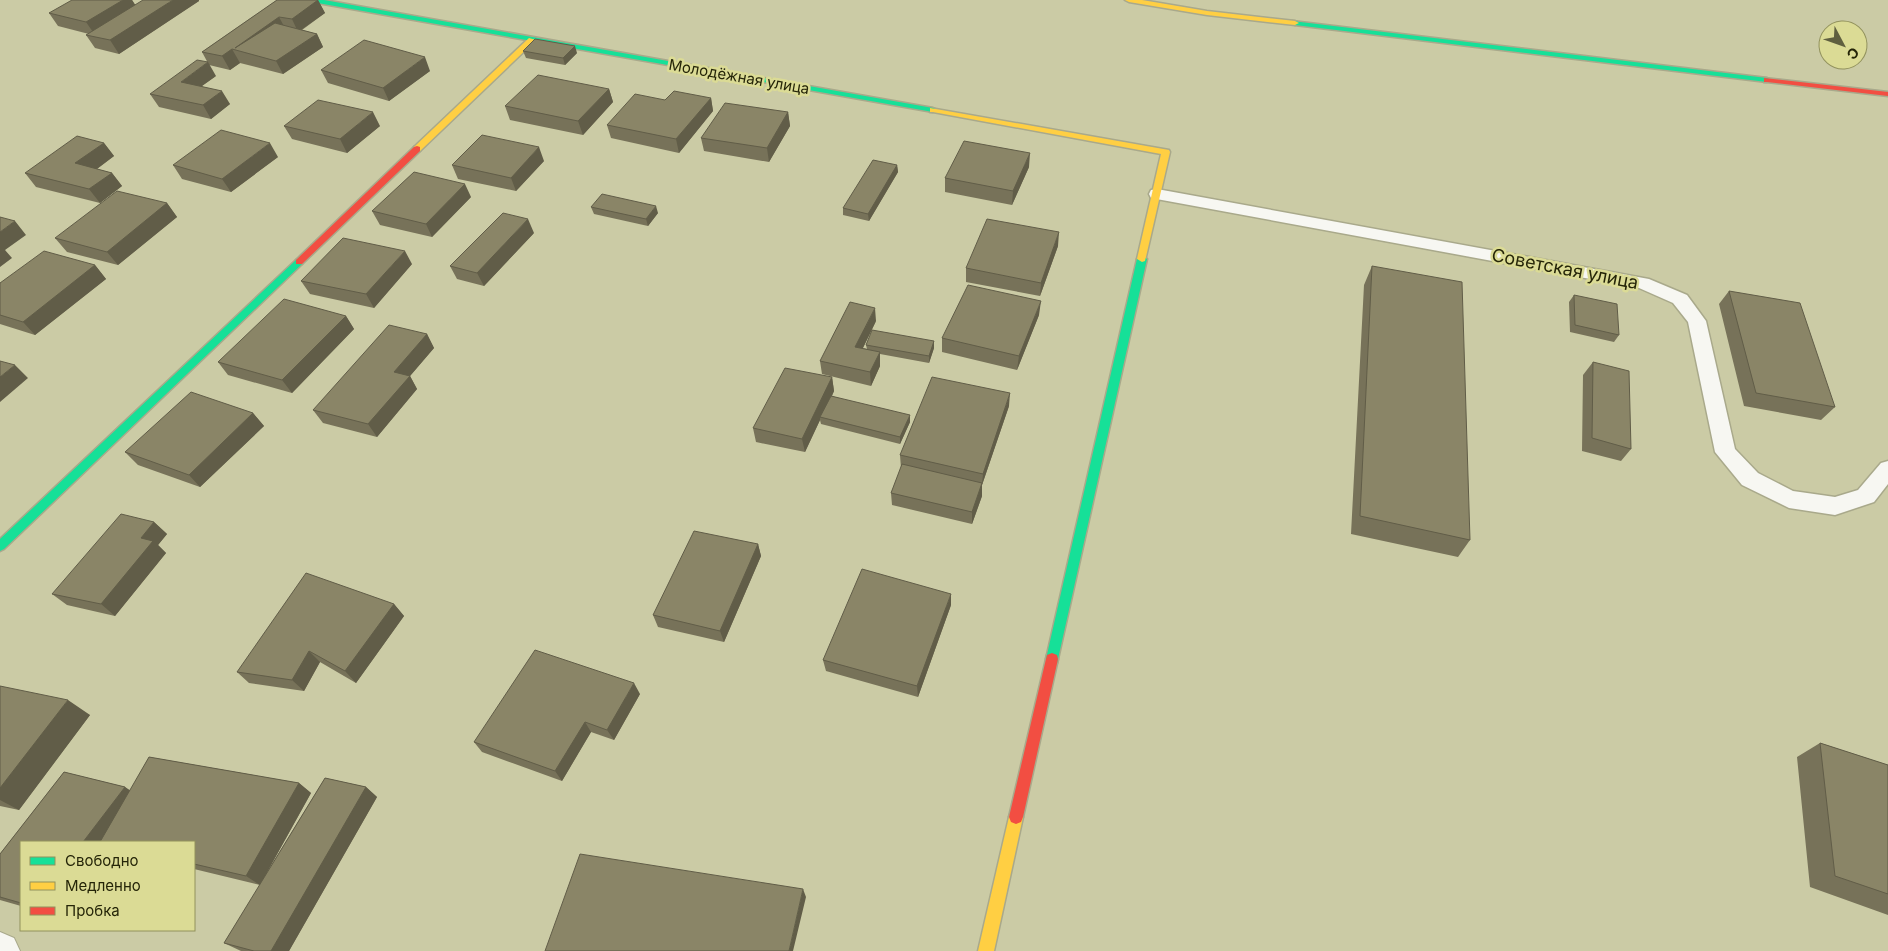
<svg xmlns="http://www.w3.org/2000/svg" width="1888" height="951" viewBox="0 0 1888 951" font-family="Inter,sans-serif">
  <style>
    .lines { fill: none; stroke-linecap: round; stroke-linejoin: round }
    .lane-casing { stroke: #a9a98b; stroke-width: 3 }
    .street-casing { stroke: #a9a98b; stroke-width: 2 }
    .fast-casing { stroke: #a9a98b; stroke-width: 3 }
    .slow-casing { stroke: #a9a98b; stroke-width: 3 }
    .jam-casing { stroke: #a9a98b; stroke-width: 3 }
    .lane { fill: #f7f7f2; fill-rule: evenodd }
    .street { fill: #f7f7f2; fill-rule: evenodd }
    .fast { fill: #16e098; fill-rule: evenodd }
    .slow { fill: #ffcf43; fill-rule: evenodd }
    .jam { fill: #f24e42; fill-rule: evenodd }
    .wall { fill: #777259 }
    .shaded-wall { fill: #615d48 }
    .building { fill: #8a8567; stroke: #615d48 }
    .labels { text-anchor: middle; stroke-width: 5; stroke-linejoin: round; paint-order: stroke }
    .far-street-label { font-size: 15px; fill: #252508; stroke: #dbdb95 }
    .street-label { font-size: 18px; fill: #252508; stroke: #dbdb95 }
  </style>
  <rect width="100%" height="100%" fill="#cbcba5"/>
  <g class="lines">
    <defs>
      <path id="lane" d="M1157,189L1649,279L1687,295L1706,321L1735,449L1758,473L1793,491L1835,497L1858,490L1881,463L1888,461V484L1874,502L1835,515L1789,508L1742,485L1715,452L1688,322L1673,303L1639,288L1151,198L1149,194L1151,190Z"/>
      <path id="street" d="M0,932L14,938L20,951H0Z"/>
      <path id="fast" d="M308,0H324L933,108L937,110L933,112L312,2Z
        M1292,21L1767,78L1771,80L1767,82L1295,25L1291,23Z
        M1142,256L1147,259L1058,659L1057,663L1052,665L1047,663L1046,659L1137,259Z
        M299,259L302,260V264L4,549L0,551V539L296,260Z"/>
      <path id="slow" d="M1125,0H1142L1207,11L1295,21L1299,23L1295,25L1207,15L1129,2Z
        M529,38L536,40L420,151H414V147Z
        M930,108L1169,150L1170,152L1145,261L1142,262L1137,259L1161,154L933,112H930Z
        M1016,810L1021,812L1023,817L994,951H978L1009,817L1011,812Z"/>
      <path id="jam" d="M1764,78L1888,92V96L1767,82H1764Z
        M417,146L420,147V151L302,264H296V260L414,147Z
        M1052,653L1057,655L1058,659L1023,817L1021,822L1016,824L1011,822L1009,817L1046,659L1047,655Z"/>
    </defs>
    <use href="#lane" class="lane-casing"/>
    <use href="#street" class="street-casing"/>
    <use href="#fast" class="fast-casing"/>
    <use href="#slow" class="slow-casing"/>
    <use href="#jam" class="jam-casing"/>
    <use href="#lane" class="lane"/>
    <use href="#street" class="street"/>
    <use href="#fast" class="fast"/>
    <use href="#slow" class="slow"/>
    <use href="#jam" class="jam"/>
  </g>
  <path class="wall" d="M132,0L135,5L199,1L119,54L95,48L86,35L89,34L58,26L49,13Z
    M277,0H318L325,13L302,30L317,34L323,47L283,74L240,63L230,70L209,65L202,52Z
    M523,51L577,53L565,65L526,58Z
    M321,70L430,71L389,101L328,83Z
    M216,76L202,86L230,104L211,119L159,107L150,94Z
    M609,89L613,102L583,135L510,120L505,106Z
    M711,98L713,111L679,153L611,138L607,125Z
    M788,112L790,126L769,162L704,151L701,138Z
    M284,126H380L347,153L292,139Z
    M104,143L114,156L97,169L112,173L122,186L100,203L36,187L25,173Z
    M278,157L231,192L182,179L173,165Z
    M544,161L516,191L458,179L452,165Z
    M897,165L898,172L869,221L843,215V208Z
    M1029,167L1012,205L945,192V178Z
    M471,197L432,237L380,225L372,211Z
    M167,203L177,217L118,265L67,252L55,238Z
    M591,207L658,213L648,226L594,214Z
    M534,233L484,286L457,279L450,266Z
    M1058,246L1040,296L966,282V268Z
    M412,264L374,308L310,294L301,281Z
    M95,265L106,279L35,335L0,324V283Z
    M1372,266L1470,540L1458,557L1351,534L1364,285Z
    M1729,291L1835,407L1821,420L1744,406L1719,304Z
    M1574,295L1619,335L1614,342L1570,332L1569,302Z
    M1039,315L1017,370L942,352V338Z
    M346,316L354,329L292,393L228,375L218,362Z
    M876,321L863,348L867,349L866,345L934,341V348L929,363L880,354V366L871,386L822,374L820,361Z
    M427,334L434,348L410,376L417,389L377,437L323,423L313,410Z
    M1593,362L1631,449L1621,461L1582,451L1583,375Z
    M832,377L834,391L832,396L910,422L900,444L821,424L820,420L805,452L756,442L753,428Z
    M1009,406L982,485V496L972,524L892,505L891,493L901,468L900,455Z
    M253,413L264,426L200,487L138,465L125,452Z
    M154,522L167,534L158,545L166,553L115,616L67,605L52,594Z
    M758,544L761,556L724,642L658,627L653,615Z
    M394,604L404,616L356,683L320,662L304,691L249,683L237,672Z
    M951,605L918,697L826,671L823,660Z
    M0,686L90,715L19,810L0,806Z
    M640,694L614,740L591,732L562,781L482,752L474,742Z
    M1820,743L1888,765V915L1810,887L1797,757Z
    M149,757L299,783L311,793L266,874L325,778L366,787L377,797L289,951H241L224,943L260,885L194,869V842H21V906L0,900V854L64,772L125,787L130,791Z"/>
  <path class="shaded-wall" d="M123,0H132L138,9L95,35L86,22Z
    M173,0H199V1L119,54L110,40Z
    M318,0L325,13L298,32L292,19Z
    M279,17L286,30L235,48Z
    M317,34L323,47L283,74L276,61Z
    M575,46L577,53L565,65L563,58Z
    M232,49L240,63L230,70L222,56Z
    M425,57L430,71L389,101L383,88Z
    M208,62L216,76L189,95L181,82Z
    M609,89L613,102L583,135L578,121Z
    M222,91L230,104L211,119L203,105Z
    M711,98L713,111L679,153L676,139Z
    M373,112L380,126L347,153L340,139Z
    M788,112L790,126L769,162L767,148Z
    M104,143L114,156L86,177L75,163Z
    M270,143L278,157L231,192L222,179Z
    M539,147L544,161L516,191L511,178Z
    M1030,153L1029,167L1012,205L1013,191Z
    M897,165L898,172L869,221L868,214Z
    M112,173L122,186L100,203L89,189Z
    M465,184L471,197L432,237L426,224Z
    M167,203L177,217L118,265L107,252Z
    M656,206L658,213L648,226L646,219Z
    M528,219L534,233L484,286L477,273Z
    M15,221L26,235L5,250L12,258L0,267V232Z
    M1059,232L1058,246L1040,296L1041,283Z
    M405,251L412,264L374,308L366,294Z
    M95,265L106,279L35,335L23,322Z
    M1041,301L1039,315L1017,370L1019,356Z
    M875,308L876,321L857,360L855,347Z
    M346,316L354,329L292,393L282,380Z
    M427,334L434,348L410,376L417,389L377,437L368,424L394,372Z
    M934,341V348L929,363V356Z
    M880,352V366L871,386L870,372Z
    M15,365L28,378L0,402V377Z
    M832,377L834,391L821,418L820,417V420L805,452L802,439Z
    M1010,393L1009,406L982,485V496L972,524V512L982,484L983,474Z
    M253,413L264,426L200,487L189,475Z
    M910,415V422L900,444V437Z
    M154,522L167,534L158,545L166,553L115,616L101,604L141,538Z
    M758,544L761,556L724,642L720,631Z
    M951,594V605L918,697L917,686Z
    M394,604L404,616L356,683L345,671Z
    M309,651L320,662L304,691L292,680Z
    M634,683L640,694L614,740L607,730Z
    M68,700L90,715L19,810L0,800V788Z
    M585,722L591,732L562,781L555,771Z
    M299,783L311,793L260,885L246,876Z
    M125,787L140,797L107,842H83Z
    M366,787L377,797L289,951H271Z
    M803,889L806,897L793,951H789Z"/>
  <path class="building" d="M72,0H123L86,22L49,13Z
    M143,0H173L110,40L86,35Z
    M277,0H318L292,19L279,17L235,48L275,23L317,34L276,61L232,49L222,56L202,52Z
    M535,39L575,46L563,58L523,51Z
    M364,40L425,57L383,88L321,70Z
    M197,60L208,62L181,82L222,91L203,105L150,94Z
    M538,75L609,89L578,121L505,106Z
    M674,91L711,98L676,139L607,125L635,94L665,100Z
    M318,100L373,112L340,139L284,126Z
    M725,103L788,112L767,148L701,138Z
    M221,130L270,143L222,179L173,165Z
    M482,135L539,147L511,178L452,165Z
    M77,136L104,143L75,163L112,173L89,189L25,173Z
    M964,141L1030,153L1013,191L945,178Z
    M873,160L897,165L868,214L843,208Z
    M414,172L465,184L426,224L372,211Z
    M117,191L167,203L107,252L55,238Z
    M602,194L656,206L646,219L591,207Z
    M503,213L528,219L477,273L450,266Z
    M0,217L15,221L0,232Z
    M987,219L1059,232L1041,283L966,268Z
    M343,238L405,251L366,294L301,281Z
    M44,251L95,265L23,322L0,315V283Z
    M1372,266L1462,282L1470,540L1360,516Z
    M968,285L1041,301L1019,356L942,338Z
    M1729,291L1800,303L1835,407L1756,393Z
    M1574,295L1617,304L1619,335L1575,325Z
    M284,299L346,316L282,380L218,362Z
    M850,302L875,308L855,347L880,352L870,372L820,361Z
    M389,325L427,334L394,372L410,376L368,424L313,410Z
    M872,330L934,341L929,356L866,345Z
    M0,361L15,365L0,377Z
    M1593,362L1629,371L1631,449L1592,438Z
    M785,368L832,377L802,439L753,428Z
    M932,377L1010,393L983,474L900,455Z
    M191,392L253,413L189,475L125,452Z
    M831,396L910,415L900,437L820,417Z
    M902,464L982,483L972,512L891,493Z
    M121,514L154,522L141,538L153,541L101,604L52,594Z
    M694,531L758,544L720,631L653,615Z
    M862,569L951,594L917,686L823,660Z
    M306,573L394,604L345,671L309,651L292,680L237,672Z
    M535,650L634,683L607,730L585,722L555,771L474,742Z
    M0,686L68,700L0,788Z
    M1820,743L1888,765V894L1835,876Z
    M149,757L299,783L246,876L194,864V842H100Z
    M64,772L125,787L83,842H21V903L0,897V854Z
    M325,778L366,787L271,951H254L224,943Z
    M580,854L803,889L789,951H545Z"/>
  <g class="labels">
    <g class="far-street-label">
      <text transform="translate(739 77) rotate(10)" y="5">Молодёжная улица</text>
    </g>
    <g class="street-label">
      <text transform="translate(1565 269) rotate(11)" y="6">Советская улица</text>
    </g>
  </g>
  <rect x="20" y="841" width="175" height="90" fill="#dbdb95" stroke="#92925d"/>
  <rect x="30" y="857" width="25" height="8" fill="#16e098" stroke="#92925d"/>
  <text x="65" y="866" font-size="15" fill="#252508">Свободно</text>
  <rect x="30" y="882" width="25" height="8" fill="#ffcf43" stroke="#92925d"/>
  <text x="65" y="891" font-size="15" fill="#252508">Медленно</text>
  <rect x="30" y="907" width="25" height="8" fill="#f24e42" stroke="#92925d"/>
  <text x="65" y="916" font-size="15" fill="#252508">Пробка</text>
  <g transform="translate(1843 45) rotate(131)"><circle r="24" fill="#dbdb95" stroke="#92925d"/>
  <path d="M0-4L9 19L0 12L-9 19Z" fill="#5f5f3f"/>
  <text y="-8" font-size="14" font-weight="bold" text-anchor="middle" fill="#252508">С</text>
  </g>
</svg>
